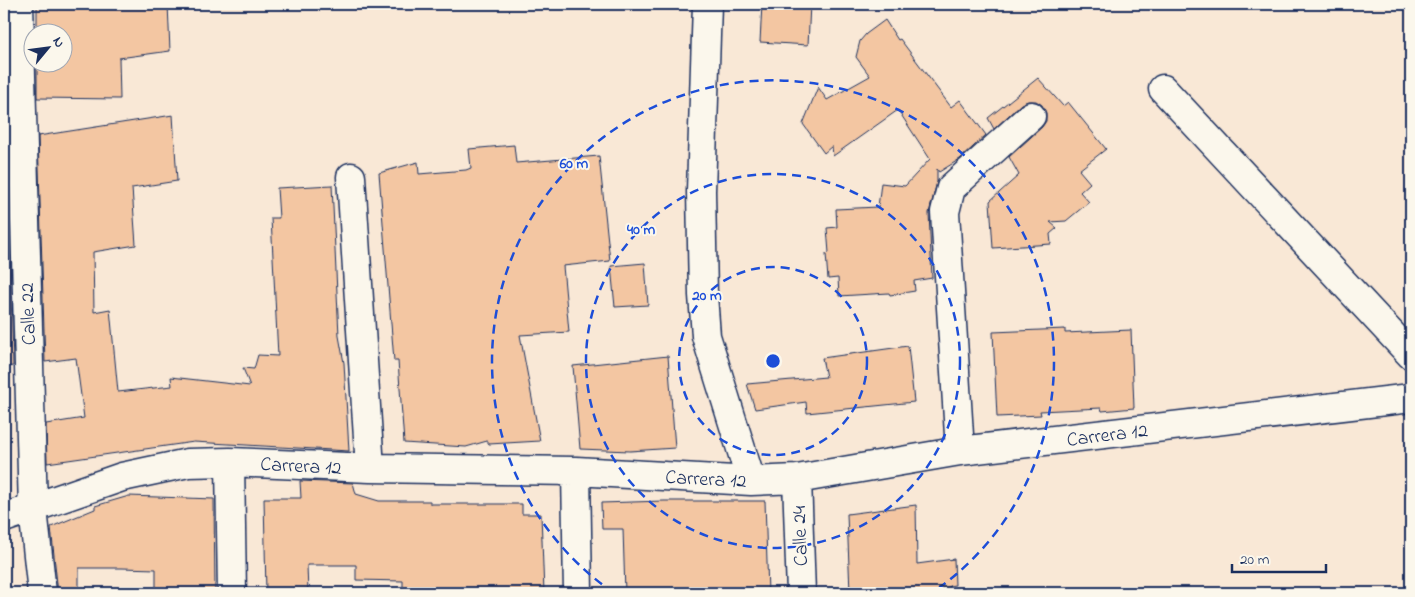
<svg xmlns="http://www.w3.org/2000/svg" width="1415" height="597" viewBox="0 0 1415 597" font-family="'Indie Flower',sans-serif">
  <style>
    .building { fill: #f3c6a2; stroke: #1b2f5e }
    .lines { fill: none; stroke-linecap: round; stroke-linejoin: round }
    .street-casing { stroke: #1b2f5e; stroke-width: 31 }
    .street { stroke: #fbf7ec; stroke-width: 28 }
    .ring { fill: none; stroke: #1d4ed8; stroke-width: 2.5; stroke-dasharray: 9 6 }
    .labels { text-anchor: middle; stroke-width: 4; stroke-linejoin: round; paint-order: stroke }
    .street-label { font-size: 20px; fill: #1b2f5e; stroke: #fbf7ec }
    .centre { fill: #1d4ed8; stroke: #fbf7ec; stroke-width: 2.5 }
    .ring-label { font-size: 15px; text-anchor: middle; font-weight: bold; fill: #1d4ed8; stroke: #fbf7ec; stroke-width: 4; stroke-linejoin: round; paint-order: stroke }
  </style>
  <rect width="100%" height="100%" fill="#f9e8d6"/>
  <filter id="ink" filterUnits="userSpaceOnUse"><feTurbulence type="fractalNoise" baseFrequency=".02" numOctaves="2"/><feDisplacementMap in="SourceGraphic" scale="10" xChannelSelector="R" yChannelSelector="G"/><feConvolveMatrix kernelMatrix="1 2 1 2 8 2 1 2 1" color-interpolation-filters="sRGB"/></filter>
  <g filter="url(#ink)">
    <path class="building" d="M37,4H168L170,51L119,58L120,99L37,98V62H62V32H37Z
      M762,4H810L808,45L760,42Z
      M885,20L898,40L900,39L951,107L960,100L986,135L960,159L939,172L937,169V182L929,213L932,278L914,281L915,291L890,295L889,293L839,296L838,278L828,279L826,254L829,253L827,228L837,227L836,209L878,207L881,183L905,186L930,159L898,110L833,156L832,146L824,153L803,124L818,87L827,100L870,76L856,57L860,41L866,34Z
      M4,66L5,67L6,97H4Z
      M1038,78L1063,106L1068,102L1106,149L1079,170L1090,183L1080,192L1089,202L1066,221L1050,222L1057,228L1050,234L1051,244L993,248L990,201L1019,175L1009,157L1042,127L1046,121V113L1042,105L1036,101H1028L1021,104L994,129L988,118Z
      M173,115L177,181L132,188L136,245L93,252L94,312L110,309L118,392L172,386L171,377L250,386L243,368L254,369L258,355L278,356L271,218H279L277,188L332,185L339,336L344,363L349,451L194,442L47,463L46,424L84,418L76,358L45,362L38,136Z
      M4,141H7L13,366L4,367Z
      M514,145L516,163L599,156L610,261L563,266L569,332L520,335L540,441L489,444L487,441L466,447L404,443L398,361H394L379,173L418,162L419,174L466,170L471,168L469,149Z
      M645,263L648,305L615,307L611,266Z
      M1065,329V333L1131,330L1134,408L1102,411L1101,408L1040,411L1041,415L997,417L993,332Z
      M908,346L914,402L807,413L806,402L755,409L747,384L826,377L822,358Z
      M668,356L675,448L630,451L580,449L573,366Z
      M300,481L353,483L356,494L379,501H430V504H522V514H541L544,593H403V581L356,580V565H307L308,593H266L264,498H301Z
      M129,496L214,499L215,593H156V569L122,568H79V593H58L51,527L95,509V506Z
      M664,501H765L768,593H625L623,529H602L601,503Z
      M916,505L917,564L954,559L955,585L949,586L950,593H850L847,514Z"/>
    <g class="lines">
      <defs>
        <path id="street" d="M19,4L33,509L42,593
          M707,4L701,191L703,295L706,336L751,481
          M1163,89L1411,355
          M351,177L370,468
          M960,451L945,212L951,188L1031,116
          M230,462L232,593
          M576,471L578,593
          M797,479L801,593
          M4,518L122,477L188,463L230,462L370,468L576,471L751,481L797,479L960,451L1411,398"/>
      </defs>
      <use href="#street" class="street-casing"/>
      <use href="#street" class="street"/>
    </g>
  </g>
  <g class="ring">
    <circle cx="773" cy="361" r="94"/>
    <circle cx="773" cy="361" r="187"/>
    <path d="M614 593A281 281 0 1 1 932 593"/>
  </g>
  <g class="labels">
    <g class="street-label">
      <text transform="translate(27 314) rotate(-92)" y="7">Calle 22</text>
      <text transform="translate(1107 434) rotate(-7)" y="7">Carrera 12</text>
      <text transform="translate(301 465) rotate(3)" y="7">Carrera 12</text>
      <text transform="translate(706 478) rotate(3)" y="7">Carrera 12</text>
      <text transform="translate(799 536) rotate(-92)" y="7">Calle 24</text>
    </g>
  </g>
  <circle cx="773" cy="361" r="8" class="centre"/>
  <g class="ring-label">
    <text x="574" y="168">60 m</text>
    <text x="641" y="234">40 m</text>
    <text x="707" y="300">20 m</text>
  </g>
  <rect width="1415" height="597" fill="none" stroke="#fbf7ec" stroke-width="20"/>
  <rect x="10" y="10" width="1395" height="577" fill="none" stroke="#1b2f5e" stroke-width="2" filter="url(#ink)"/>
  <g transform="translate(48 48) rotate(61)"><circle r="24" fill="#fbf7ec" stroke="#a1a7b3"/>
  <path d="M0-4L9 19L0 12L-9 19Z" fill="#1b2f5e"/>
  <text y="-8" font-size="14" font-weight="bold" text-anchor="middle" fill="#1b2f5e">N</text>
  </g>
  <path d="M1232 564v8h94v-8" fill="none" stroke="#1b2f5e" stroke-width="2.5"/>
  <text x="1240" y="564" font-size="15" fill="#1b2f5e" stroke="#fbf7ec" stroke-width="4" paint-order="stroke">20 m</text>
</svg>
